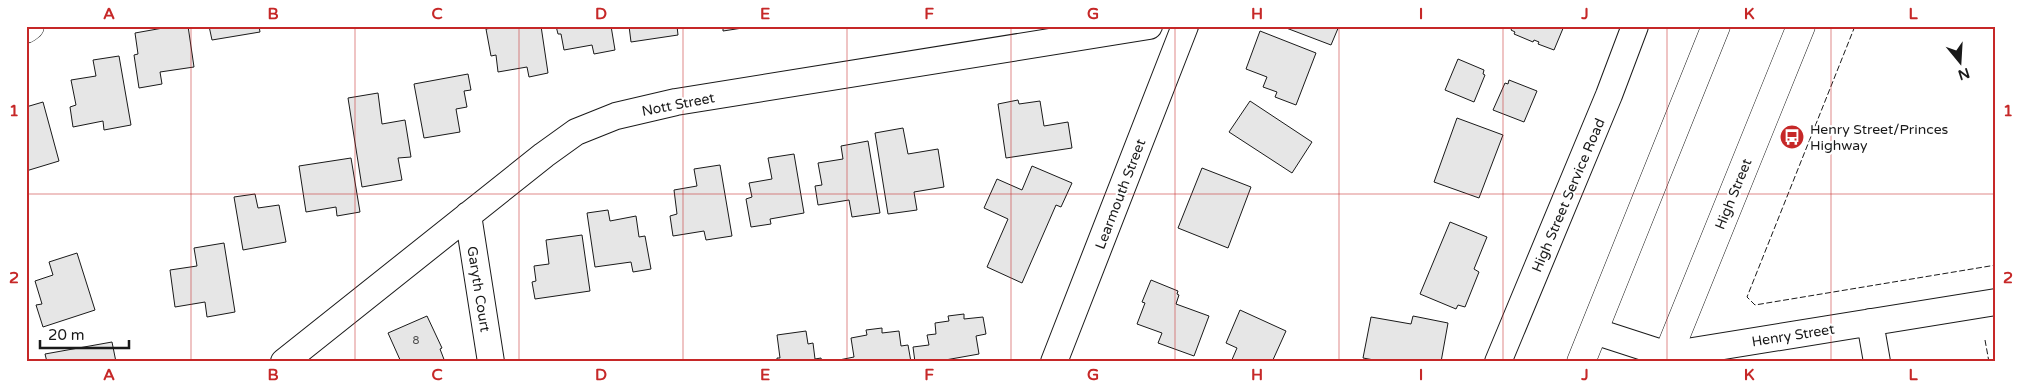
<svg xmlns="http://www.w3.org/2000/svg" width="2022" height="388" viewBox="0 0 2022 388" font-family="'Varela Round',sans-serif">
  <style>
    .building { fill: #e6e6e6; stroke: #1a1a1a }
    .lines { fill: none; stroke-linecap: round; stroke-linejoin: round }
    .minor-casing { stroke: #1a1a1a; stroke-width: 28 }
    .tertiary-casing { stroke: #1a1a1a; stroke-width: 29 }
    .trunk-casing { stroke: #1a1a1a; stroke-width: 29 }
    .minor { stroke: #fff; stroke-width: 26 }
    .tertiary { stroke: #fff; stroke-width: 28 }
    .trunk { stroke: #fff; stroke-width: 28 }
    .fence { stroke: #1a1a1a; stroke-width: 1; stroke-dasharray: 6 2.5; stroke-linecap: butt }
    .grid { fill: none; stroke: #c62828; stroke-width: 1; stroke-opacity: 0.55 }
    .labels { text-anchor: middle; stroke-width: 4; stroke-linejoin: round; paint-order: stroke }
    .number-label { font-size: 11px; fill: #4d4d4d }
    .street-label { font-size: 14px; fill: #1a1a1a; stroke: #fff }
    .poi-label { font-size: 14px; fill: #1a1a1a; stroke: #fff; text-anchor: start }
    .neatline { fill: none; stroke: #c62828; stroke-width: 2 }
    .grid-label { font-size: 16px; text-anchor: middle; font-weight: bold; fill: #c62828 }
  </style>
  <rect width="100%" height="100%" fill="#fff"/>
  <path class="building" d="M163,26H188L194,67L160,72L162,84L139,88L134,55L138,54L135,33L163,28Z
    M209,26H259L260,32L212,40Z
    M503,26H541L548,73L529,77L527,67L498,72L496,55L491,56L486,29Z
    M556,26H611L615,50L594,54L592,45L564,50L561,34H558Z
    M629,26H677L678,35L631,42Z
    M723,26H749V27L723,31Z
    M1281,26H1339L1331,45Z
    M1513,26H1564L1554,50L1538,44L1539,42L1534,40L1533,42L1514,34L1515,32L1511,30Z
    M1260,31L1316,53L1296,105L1275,97L1277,92L1263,87L1267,77L1246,69Z
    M119,56L131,125L104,130L103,121L73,127L70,107L76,105L71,80L96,76L93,60Z
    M1458,59L1484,70L1483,74L1485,75L1474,102L1445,90Z
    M468,74L471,90L464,91L467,107L456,109L460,132L424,138L414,84Z
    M1509,80L1537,91L1524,122L1493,110L1505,83L1508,84Z
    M378,93L382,124L405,120L411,157L398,158L402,180L362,187L348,98Z
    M1018,100L1019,104L1040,101L1044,126L1068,122L1072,148L1006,158L998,104Z
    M1250,101L1312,142L1292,173L1229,132Z
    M43,102L59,161L26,171V107Z
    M1457,118L1503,135L1479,198L1434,182Z
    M903,128L908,154L938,149L944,187L914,192L917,210L888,214L875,133Z
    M868,141L880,213L852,217L849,200L818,205L815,186L822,185L818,163L843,159L841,146Z
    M794,154L804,213L770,219L771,224L751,227L746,199L752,197L749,183L772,179L768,158Z
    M351,158L360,212L337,216L336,207L306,212L299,166Z
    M720,165L732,236L706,240L704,231L673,236L670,216L677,214L674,190L697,186L694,169Z
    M1032,166L1072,183L1061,207L1056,205L1022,283L987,267L1008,219L984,208L997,179L1022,190Z
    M1202,168L1251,187L1228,248L1178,228Z
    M255,194L258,208L279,205L286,242L243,250L234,197Z
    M608,210L610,221L636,216L639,237L645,236L651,269L633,272L631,262L595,267L587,213Z
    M1450,222L1487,237L1474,269L1479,272L1465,307L1458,305L1456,309L1420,294Z
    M582,235L590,291L535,299L532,282L536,281L534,266L549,264L546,240Z
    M224,243L235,312L207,317L205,302L175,307L170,270L197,266L194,248Z
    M77,253L95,310L43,327L36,305L42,304L35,281L53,275L49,262Z
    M1151,280L1178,291L1177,294L1179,295L1176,304L1209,316L1194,356L1158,343L1162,333L1137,324L1145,303L1142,302Z
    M1240,310L1286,331L1272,362H1231L1237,348L1226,343Z
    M964,314V319L983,317L986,334L976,336L979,354L934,362H915L913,347L929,345L927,335L936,334L935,323L949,321L948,316Z
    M427,316L442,348L440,349L445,362H401L388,333Z
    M1413,316L1448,323L1441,362H1385L1363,358L1371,317L1411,324Z
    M882,328V333L899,331L901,346L908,345L911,362H840L839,360L854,357L851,338L867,335L866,330Z
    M806,331L808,344L813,343L815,359L821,358L822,362H777V358H780L777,335Z
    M112,342L116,362H47L45,354Z"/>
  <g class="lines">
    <defs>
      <path id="minor" d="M468,215L491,362
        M1870,322L1877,362
        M1594,331L1668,355L1996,302
        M284,362L544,155L576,132L616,116L676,102L1149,26
        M1054,362L1185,26
        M1498,362L1609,95L1635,26"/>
      <path id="tertiary" d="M26,29L30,26"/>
      <path id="trunk" d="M1581,362L1716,26
        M1665,362L1801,26"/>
    </defs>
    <use href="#minor" class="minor-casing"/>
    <use href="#tertiary" class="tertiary-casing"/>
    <use href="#trunk" class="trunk-casing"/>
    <use href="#minor" class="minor"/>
    <use href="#tertiary" class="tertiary"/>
    <use href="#trunk" class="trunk"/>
    <path class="fence" d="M1855,26L1747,297L1755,305L1996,265
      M1985,340L1989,362"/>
  </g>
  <path class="grid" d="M191,26V362M355,26V362M519,26V362M683,26V362M847,26V362M1011,26V362M1175,26V362M1339,26V362M1503,26V362M1667,26V362M1831,26V362M26,194H1996"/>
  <defs>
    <symbol id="bus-disc" viewBox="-11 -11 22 22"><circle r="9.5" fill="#c62828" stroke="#fff"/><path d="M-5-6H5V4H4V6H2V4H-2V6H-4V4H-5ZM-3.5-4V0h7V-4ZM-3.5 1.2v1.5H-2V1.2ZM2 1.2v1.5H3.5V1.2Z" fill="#fff"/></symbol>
  </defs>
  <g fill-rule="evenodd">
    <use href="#bus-disc" x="1778" y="123" width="28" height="28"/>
  </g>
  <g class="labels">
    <g class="number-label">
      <text x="416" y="344">8</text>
    </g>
    <g class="street-label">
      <text transform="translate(678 104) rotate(-11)" y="5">Nott Street</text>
      <text transform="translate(1120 194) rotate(-69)" y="5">Learmouth Street</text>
      <text transform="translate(1733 194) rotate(-68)" y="5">High Street</text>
      <text transform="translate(1568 195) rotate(-67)" y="5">High Street Service Road</text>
      <text transform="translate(479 289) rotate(81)" y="5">Garyth Court</text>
      <text transform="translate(1793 335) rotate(-9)" y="5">Henry Street</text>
    </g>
    <g class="poi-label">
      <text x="1810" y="134">Henry Street/Princes<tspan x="1810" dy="16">Highway</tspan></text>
    </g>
  </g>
  <rect width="2022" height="388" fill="none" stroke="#ffffff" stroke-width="55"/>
  <g transform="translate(1960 62) rotate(162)" stroke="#ffffff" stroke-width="4" paint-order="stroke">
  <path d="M0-4L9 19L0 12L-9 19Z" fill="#1a1a1a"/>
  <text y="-8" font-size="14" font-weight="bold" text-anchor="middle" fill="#1a1a1a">N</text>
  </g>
  <path d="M40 340v8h89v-8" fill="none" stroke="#1a1a1a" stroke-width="2.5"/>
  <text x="48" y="340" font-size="15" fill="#1a1a1a" stroke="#ffffff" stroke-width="4" paint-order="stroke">20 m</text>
  <rect x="28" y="28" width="1966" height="332" class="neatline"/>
  <g class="grid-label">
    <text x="109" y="19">A</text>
    <text x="273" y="19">B</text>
    <text x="437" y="19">C</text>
    <text x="601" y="19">D</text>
    <text x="765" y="19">E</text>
    <text x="929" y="19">F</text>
    <text x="1093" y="19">G</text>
    <text x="1257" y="19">H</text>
    <text x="1421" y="19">I</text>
    <text x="1585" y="19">J</text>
    <text x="1749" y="19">K</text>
    <text x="1913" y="19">L</text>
    <text x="14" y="116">1</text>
    <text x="2008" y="116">1</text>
    <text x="14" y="283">2</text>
    <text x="2008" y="283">2</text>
    <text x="109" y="380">A</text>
    <text x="273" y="380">B</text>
    <text x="437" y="380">C</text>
    <text x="601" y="380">D</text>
    <text x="765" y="380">E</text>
    <text x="929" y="380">F</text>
    <text x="1093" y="380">G</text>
    <text x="1257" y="380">H</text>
    <text x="1421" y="380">I</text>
    <text x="1585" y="380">J</text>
    <text x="1749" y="380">K</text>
    <text x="1913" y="380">L</text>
  </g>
</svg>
